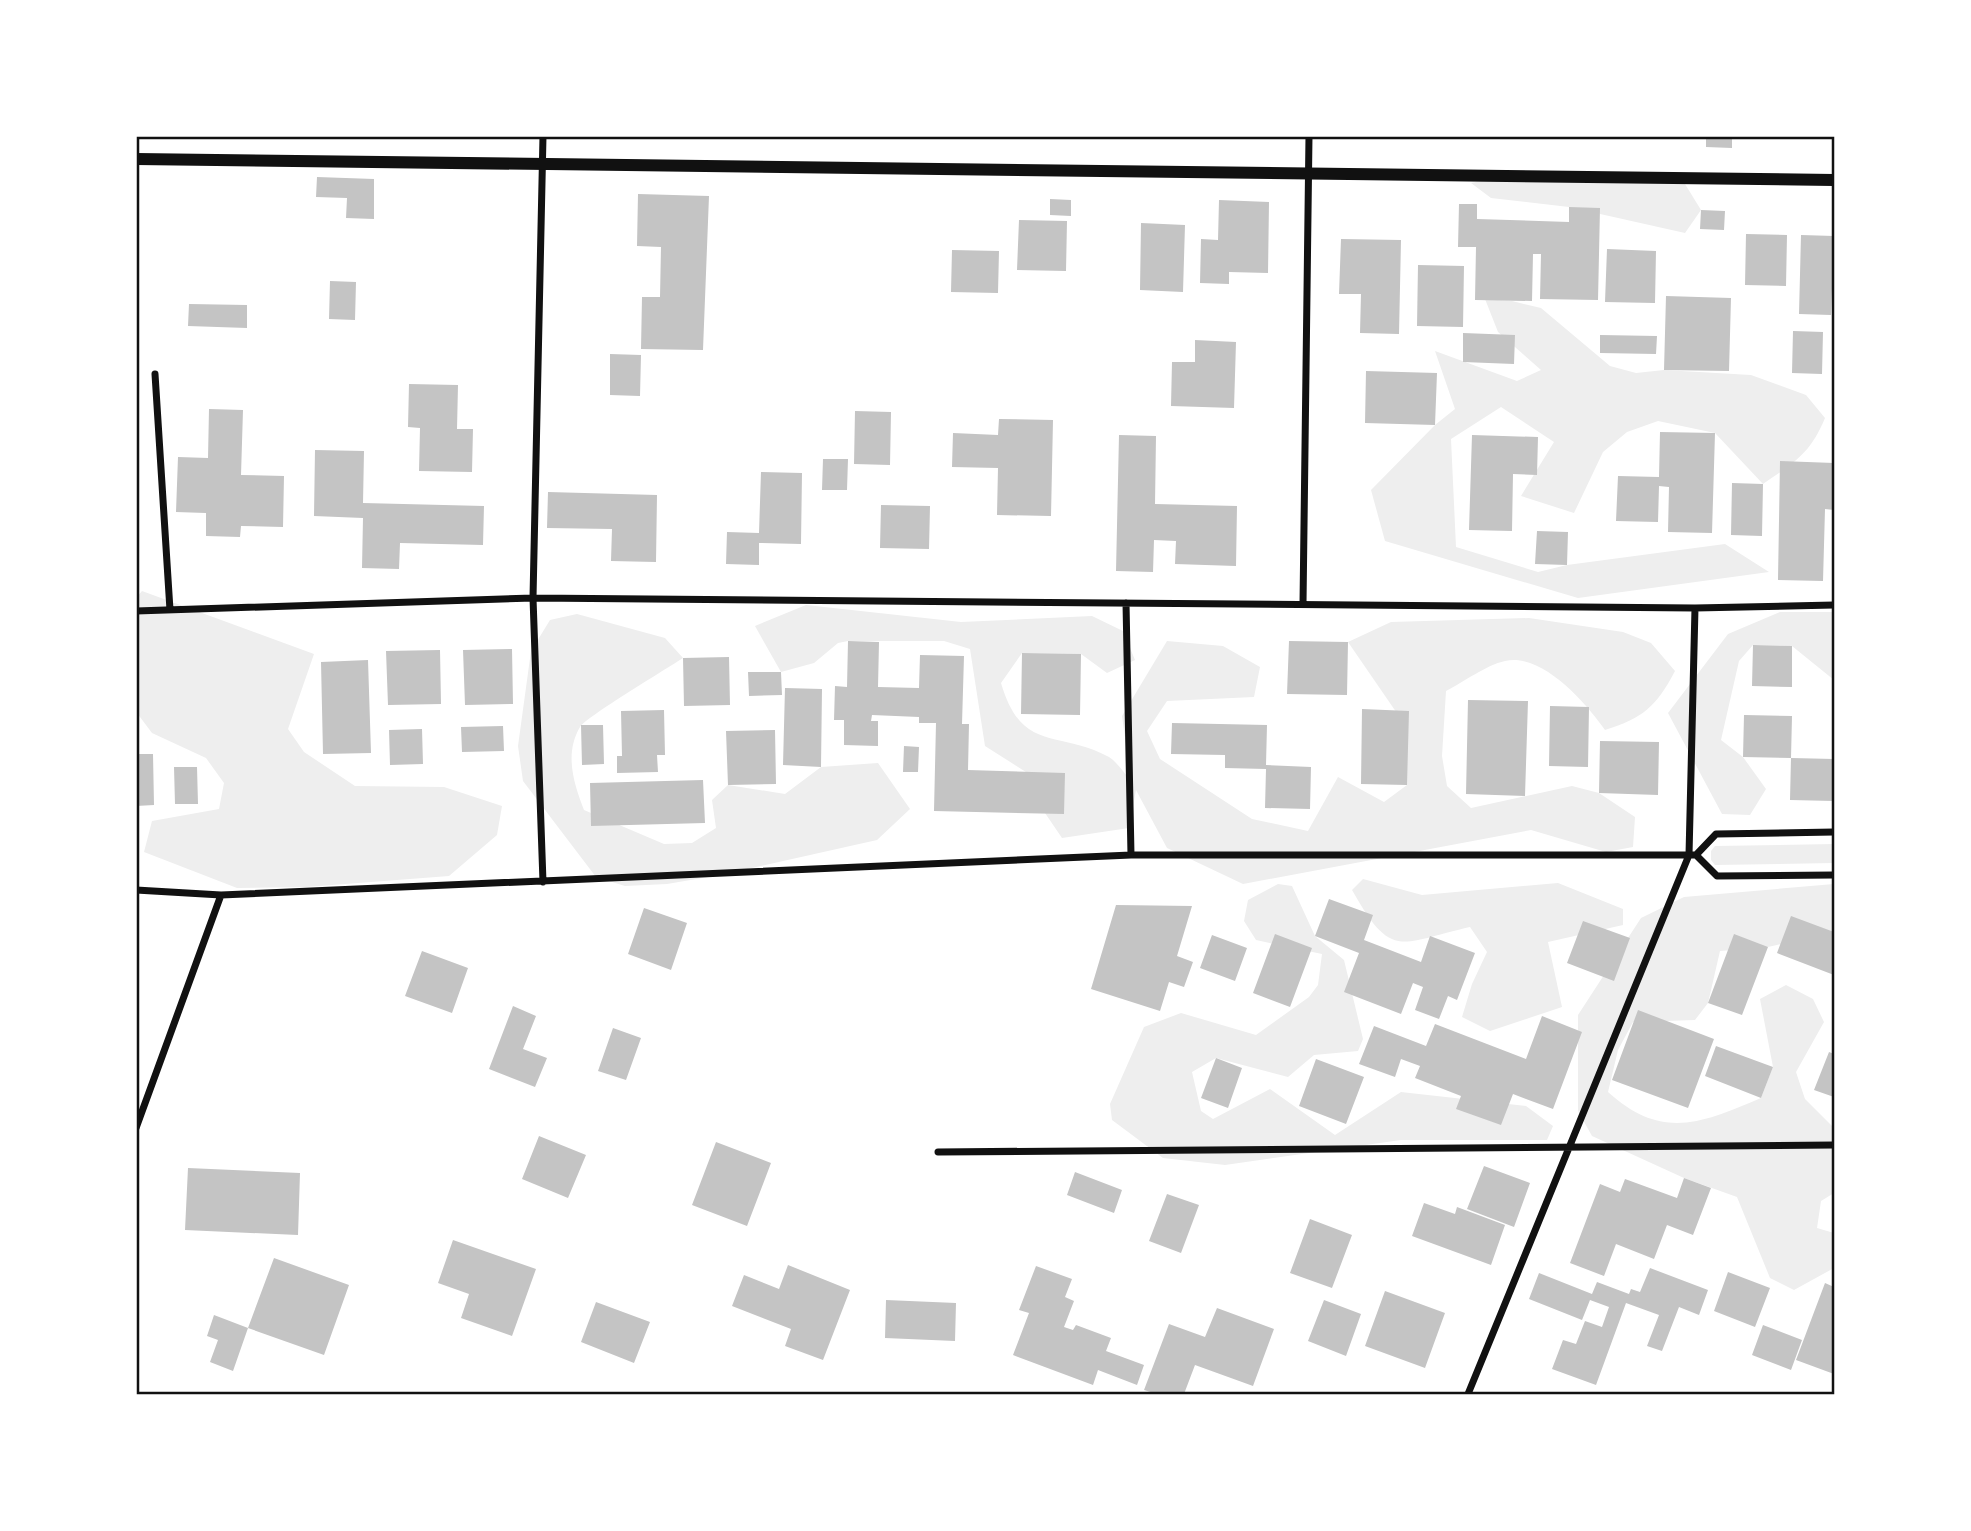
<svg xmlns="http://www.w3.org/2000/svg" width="1971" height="1531" viewBox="0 0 1971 1531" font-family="Rubik,sans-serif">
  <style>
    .green { fill: #eee }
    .building { fill: #c4c4c4 }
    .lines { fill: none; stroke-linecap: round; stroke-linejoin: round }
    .minor { stroke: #111; stroke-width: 7 }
    .tertiary { stroke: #111; stroke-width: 12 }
    .neatline { fill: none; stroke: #111; stroke-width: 2.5 }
  </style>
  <rect width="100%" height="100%" fill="#fff"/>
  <path class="green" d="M1525,172L1685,184L1701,210L1685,233L1569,207L1491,198L1471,183Z
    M1485,299L1512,301L1541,308L1610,366L1636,373L1664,370L1751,375L1806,395L1825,418C1810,454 1795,462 1763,484L1715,433L1658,421L1627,432L1603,452L1574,513L1521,496L1554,442L1501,407L1451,439L1456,547L1538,572L1567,565L1725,544L1769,572L1578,598L1385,541L1371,490L1435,425L1455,409L1435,351L1517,381L1541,370L1498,332Z
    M142,591L314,654L288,729L304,752L355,786L444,787L502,806L497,835L449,876L306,887L237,888L144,852L152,821L219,809L224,783L206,758L152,733L137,713L136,598Z
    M806,605L961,622L1092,616L1123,631L1135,660L1107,673L1081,654L1022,653L1001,683C1022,754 1057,729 1109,757C1117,762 1125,774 1131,781L1122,716L1167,641L1223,646L1260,667L1254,697L1167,701L1147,731L1160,759L1252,819L1308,831L1338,777L1384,802L1407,785L1403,722L1348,642L1391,622L1529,618L1623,632L1651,643L1675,671C1656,707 1643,718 1605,730C1587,704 1542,652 1505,661C1486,665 1464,682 1446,691L1442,756L1447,786L1471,808L1572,786L1599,793L1635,817L1633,847L1606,852L1531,830L1243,884L1167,848L1136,790L1129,828L1062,838L1045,813L1037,779L985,746L970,649L944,641H848L838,643L814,663L781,672L755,626Z
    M1780,612H1834V680L1792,646L1753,645L1739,661L1721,740L1743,757L1766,789L1750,815L1722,814L1668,713L1728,634Z
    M577,614L665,638L683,658C668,668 586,717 580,727C564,754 574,784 584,810L664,844L692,843L716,828L712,800L728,785L785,794L821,767L878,763L910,809L877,840L720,875L667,884L625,886L596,877L523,781L518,746L531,651L550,620Z
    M1834,844V863L1715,865L1711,860V851L1715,846Z
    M1363,879L1422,895L1558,883L1623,909V925L1548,942L1562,1007L1490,1031L1462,1017L1472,984L1487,952L1470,927C1399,943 1392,961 1352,890Z
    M1278,884L1292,886L1315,936L1344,960L1363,1039L1358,1051L1314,1055L1288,1077L1216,1058L1192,1072L1201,1111L1213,1119L1270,1089L1335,1135L1401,1092L1526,1106L1553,1126L1547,1140H1401L1225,1165L1163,1158L1112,1120L1110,1104L1144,1027L1181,1013L1256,1035L1309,997L1318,985L1322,954L1256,940L1244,921L1248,900Z
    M1834,884V932L1768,947L1720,951L1708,1003L1695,1020L1633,1022L1618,1050L1608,1092C1662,1141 1702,1123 1761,1098L1773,1067L1760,999L1786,985L1813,999L1824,1022L1796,1072L1805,1099L1834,1128V1193L1821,1201L1817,1228L1834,1233V1268L1794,1290L1770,1278L1737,1197L1684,1178L1592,1136L1578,1111V1015L1641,918L1684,897Z"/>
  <path class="building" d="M1706,136H1732V148L1706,147Z
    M317,177L374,179V219L346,218L347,198L316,197Z
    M638,194L709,196L703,350L641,349L642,297H660L661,247L637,246Z
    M1050,199L1071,200V216L1050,215Z
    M1219,200L1269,202L1268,273L1229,272V284L1200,283L1201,239L1218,240Z
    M1459,204H1477V219L1569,222V207L1600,208L1598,300L1540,299L1541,254H1533L1532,301L1475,300L1476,247H1458Z
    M1701,210L1725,211L1724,230L1700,229Z
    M1019,220L1067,221L1066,271L1017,270Z
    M1141,223L1185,225L1183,292L1140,290Z
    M1746,234L1787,235L1786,286L1745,285Z
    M1801,235L1834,236L1831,315L1799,314Z
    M1341,239L1401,240L1399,334L1360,333L1361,294H1339Z
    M1607,249L1656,251L1655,303L1605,302Z
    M952,250L999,251L998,293L951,292Z
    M1418,265L1464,266L1463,327L1417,326Z
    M330,281L356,282L355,320L329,319Z
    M1666,296L1731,298L1729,371L1664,370Z
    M189,304L247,305V328L188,326Z
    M1793,331L1823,332L1822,374L1792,373Z
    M1463,333L1515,335L1514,364L1463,362Z
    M1600,335L1657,336L1656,354L1600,353Z
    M1195,340L1236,342L1234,408L1171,406L1172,362H1195Z
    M610,354L641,355L640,396L610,395Z
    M1366,371L1437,373L1435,425L1365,423Z
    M409,384L458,385L457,429H473L472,472L419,471L420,428L408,427Z
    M209,409L243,410L241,475L284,476L283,527L241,526L240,537L206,536V513L176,512L178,457L208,458Z
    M855,411L891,412L890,465L854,464Z
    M999,419L1053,420L1051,516L997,515L998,468L952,467L953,433L998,435Z
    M1660,432L1715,433L1712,533L1668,532L1669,487L1659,486L1658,522L1616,521L1618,476L1659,477Z
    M1119,435L1156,436L1155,504L1237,506L1236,566L1175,564L1176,541L1154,540L1153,572L1116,571Z
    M1472,435L1538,437L1537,475L1513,474L1512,531L1469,530Z
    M315,450L364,451L363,503L484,506L483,545L400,543L399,569L362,568L363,518L314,516Z
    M823,459H848L847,490H822Z
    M1780,461L1834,463V510L1825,509L1823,581L1778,580Z
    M761,472L802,473L801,544L759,543V565L726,564L727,532L759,533Z
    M1732,483L1763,484L1762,536L1731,535Z
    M548,492L657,495L656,562L611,561L612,529L547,528Z
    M881,505L930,506L929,549L880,548Z
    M1537,531L1568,532L1567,565L1535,564Z
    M848,641L879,642L878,687L919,688L920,655L964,656L962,724H969L968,770L1065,773L1064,814L934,811L936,723H919V717L872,715L871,721H878V746L844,745V720H834L835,686L847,687Z
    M1289,641L1348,642L1347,695L1287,694Z
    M1753,645L1792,646V687L1752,686Z
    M512,649L513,704L465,705L463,650Z
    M440,650L441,704L388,705L386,651Z
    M1022,653L1081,654L1080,715L1021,714Z
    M729,657L730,705L684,706L683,658Z
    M368,660L371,753L323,754L321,662Z
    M748,672H781L782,695L749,696Z
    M785,688L822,689L821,767L783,765Z
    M1468,700L1528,701L1525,796L1466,794Z
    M1550,706L1589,707L1588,767L1549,766Z
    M1362,709L1409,711L1407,785L1361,784Z
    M664,710L665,755H657L658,772L617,773V756H622L621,711Z
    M1744,715L1792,716L1791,758L1743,757Z
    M1172,723L1267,725L1266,765L1311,767L1310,809L1265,808L1266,769L1225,768V755L1171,754Z
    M581,725H603L604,764L582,765Z
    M503,726L504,751L462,752L461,727Z
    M422,729L423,764L390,765L389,730Z
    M775,730L776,784L728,785L726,731Z
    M1600,741L1659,742L1658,795L1599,793Z
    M904,746L919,747L918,772H903Z
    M136,754H153L154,805L136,806Z
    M1791,758L1834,759V801L1790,800Z
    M174,767H197L198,804H175Z
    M703,780L705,823L591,826L590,783Z
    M1329,899L1373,915L1364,940L1421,962L1430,936L1475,953L1457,1000L1448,996L1439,1019L1415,1010L1423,987L1413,983L1401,1014L1344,992L1359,953L1315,936Z
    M1116,905L1192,906L1177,956L1193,962L1184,987L1169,982L1160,1011L1091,989Z
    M644,908L687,923L671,970L628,954Z
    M1791,916L1834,932V975L1777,953Z
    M1583,921L1630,938L1614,981L1567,963Z
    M1275,934L1312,948L1290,1007L1253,993Z
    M1734,934L1768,947L1742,1015L1708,1003Z
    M1212,935L1247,948L1235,981L1200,968Z
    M422,951L468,968L452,1013L405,996Z
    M513,1006L536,1016L523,1049L547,1058L535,1087L489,1069Z
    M1638,1010L1714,1039L1688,1108L1612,1080Z
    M1542,1016L1582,1032L1553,1109L1513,1094L1501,1125L1456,1109L1461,1096L1415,1078L1420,1066L1401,1059L1395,1077L1359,1064L1374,1026L1426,1046L1435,1024L1526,1059Z
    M613,1028L641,1038L626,1080L598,1071Z
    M1716,1046L1773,1067L1761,1098L1705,1076Z
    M1829,1052L1834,1054V1097L1814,1090Z
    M1216,1058L1242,1068L1228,1108L1201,1098Z
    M1316,1059L1364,1077L1346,1124L1299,1106Z
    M539,1136L586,1155L568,1198L522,1179Z
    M716,1142L771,1163L747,1226L692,1205Z
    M1484,1166L1530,1183L1514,1227L1467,1209Z
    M188,1168L300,1173L298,1235L185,1230Z
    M1075,1172L1122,1190L1114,1213L1067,1195Z
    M1684,1178L1711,1188L1693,1235L1667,1225L1654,1259L1616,1244L1604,1276L1570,1263L1600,1184L1620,1192L1625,1179L1677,1198Z
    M1167,1194L1199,1205L1181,1253L1149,1241Z
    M1424,1203L1455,1214L1457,1207L1505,1225L1491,1265L1412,1236Z
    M1310,1219L1352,1235L1332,1288L1290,1273Z
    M453,1240L536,1269L512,1336L461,1318L469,1294L438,1283Z
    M274,1258L349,1285L324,1355L248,1328Z
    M788,1265L850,1290L823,1360L785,1346L791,1329L732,1306L744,1275L779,1289Z
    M1036,1266L1072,1279L1065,1297L1074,1301L1064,1327L1073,1330L1076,1325L1111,1338L1106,1351L1144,1365L1137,1385L1098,1370L1093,1385L1013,1355L1029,1313L1019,1310Z
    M1650,1268L1708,1290L1699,1315L1679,1307L1662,1351L1647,1346L1659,1315L1626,1303L1596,1385L1552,1369L1563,1340L1576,1344L1585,1321L1602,1327L1609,1307L1590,1300L1582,1320L1529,1299L1539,1273L1592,1294L1597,1282L1629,1294L1631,1289L1640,1292Z
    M1728,1272L1770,1288L1755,1327L1714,1311Z
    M1825,1283L1834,1287V1374L1796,1360Z
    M1385,1291L1445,1313L1425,1368L1365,1346Z
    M886,1300L956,1303L955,1341L885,1338Z
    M1324,1300L1361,1314L1346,1356L1308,1341Z
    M596,1302L650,1322L634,1363L581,1342Z
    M1217,1308L1274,1329L1253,1386L1195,1365L1184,1394H1157L1144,1390L1169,1324L1205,1337Z
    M214,1315L248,1328L233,1371L210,1362L218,1340L207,1336Z
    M1763,1325L1802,1340L1791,1370L1752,1355Z"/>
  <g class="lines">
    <path class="minor" d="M155,374L170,610
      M1126,603L1131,855
      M1303,604L1309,136
      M136,611L533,598L1695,608L1834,605
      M1696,855L1716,834L1834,832
      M543,882L533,598L543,136
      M136,890L221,895L1131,855H1696L1717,876L1834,875
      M136,1128L221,895
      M938,1152L1834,1145
      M1468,1394L1689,855L1695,608"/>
    <path class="tertiary" d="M136,159L1834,180"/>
  </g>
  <rect width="1971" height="1531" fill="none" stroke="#ffffff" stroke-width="276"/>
  <rect x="138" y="138" width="1695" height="1255" class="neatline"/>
</svg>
